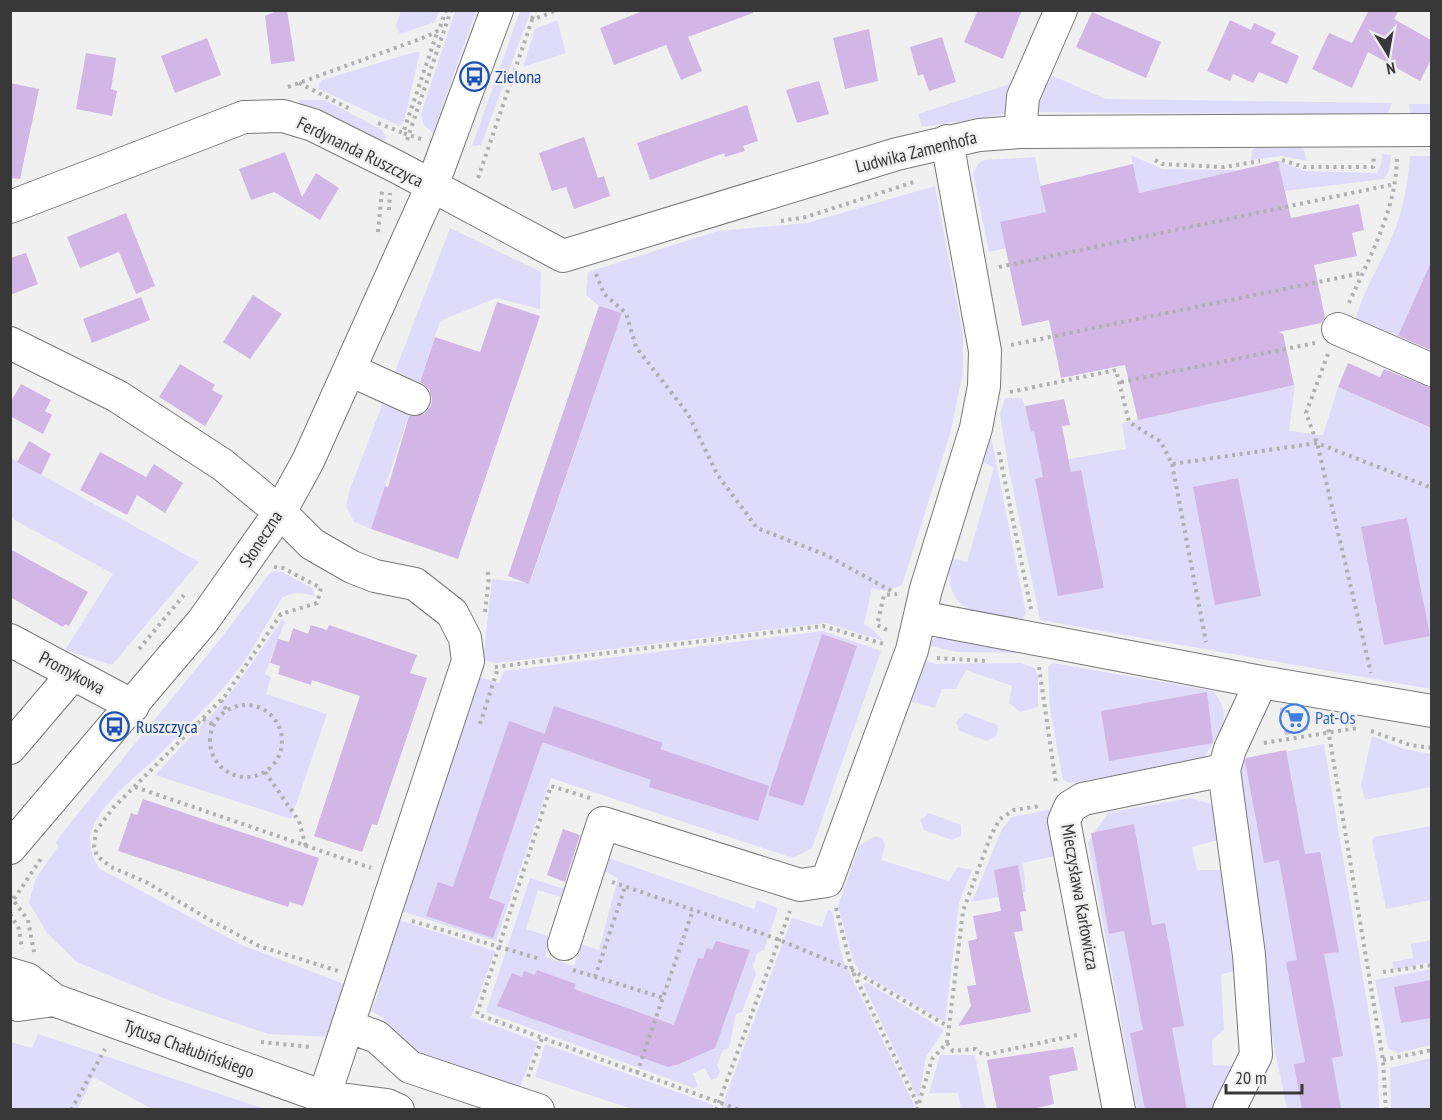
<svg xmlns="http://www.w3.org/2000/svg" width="1442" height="1120" viewBox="0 0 1442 1120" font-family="'PT Sans Narrow',sans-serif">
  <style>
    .green { fill: #dedcfa }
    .building { fill: #d2b7e6 }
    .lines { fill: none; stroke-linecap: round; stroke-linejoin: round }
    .minor-casing { stroke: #787879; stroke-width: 34 }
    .path { stroke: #b0b0b1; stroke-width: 4; stroke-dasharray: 3 4.5; stroke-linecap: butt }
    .minor { stroke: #fff; stroke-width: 32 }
    .labels { text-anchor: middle; stroke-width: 5; stroke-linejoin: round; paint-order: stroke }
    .transit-label { font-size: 18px; fill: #164399; stroke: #f0f0f1; text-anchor: start }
    .street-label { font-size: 18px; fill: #383839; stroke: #f0f0f1 }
    .shop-label { font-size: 18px; fill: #366cbe; stroke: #f0f0f1; text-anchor: start }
  </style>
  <rect width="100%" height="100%" fill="#f0f0f1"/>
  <path class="green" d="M401,11V10L439,11L435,22L400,34L396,26Z
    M455,11H476L433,133L424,125L421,114Z
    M520,11H531L481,145L472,146Z
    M557,20L566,53L523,67L535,29Z
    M415,52H420L404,121L399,126L319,89V83L322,80Z
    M1046,73L1106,99L1392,103L1387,115L1031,112Z
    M1013,83L1011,113L922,127L918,114Z
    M299,100H325L382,130L386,137L383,147L301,106Z
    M1409,104H1431V114L1410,115Z
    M1258,146L1303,147L1307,161L1282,156L1251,160L1252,150Z
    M1382,154L1391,155L1389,171L1384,179L1285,191L1278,161L1305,171L1377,173L1381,165Z
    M1131,155L1162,169L1238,170L1139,193Z
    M1410,156H1431V262L1394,345L1355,321C1363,290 1381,264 1393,235C1403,210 1408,183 1410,156Z
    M1035,157L1046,212L1000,222L1006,248L989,252L973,173L979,163L985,160Z
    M935,186L963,334V372L950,434L902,585L885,591L872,588L864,624L874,630L883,641L826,623L496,663L483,660L492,579L530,583L622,313L599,306L586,295L588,272L718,231L807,223Z
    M450,228L541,272L540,309L496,298L440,321L371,529L354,522L346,506L350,489Z
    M1295,385L1289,431L1323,435L1338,387L1432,429L1431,689L1040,620L1008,465L1000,414L1005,398H1022L1034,431L1044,477L1071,472L1069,459L1126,449L1122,423Z
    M991,437L1026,613L1022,619C977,610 942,616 951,558L967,562L994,468L980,460Z
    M11,458L199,562L112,665L65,650L113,574L11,518Z
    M274,571L282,572L312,588L315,596C302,593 293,591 282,598C270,618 259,638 247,657C224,691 193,720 164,750C142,773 111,793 95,822C86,838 90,855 100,869L244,946L347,985L330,1037L268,1034L171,1001L77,962L47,933L29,902L36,878L58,847L56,842L63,832L222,637L269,574Z
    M282,620L285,621L265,674L271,677L266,694L327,714L291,819L155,775L227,698Z
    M823,631L881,651L812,848L793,858L551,778L496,941L401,911L474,675L499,683L504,671Z
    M945,635L1032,653L956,652L927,645L932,639Z
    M922,659L935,664L1021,663L1035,668L1038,676V707L1020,712L1009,703L1012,686L966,670L956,689H942L935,708L908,701Z
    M1053,663L1213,691C1235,718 1219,729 1205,757L1184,764L1070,783L1063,780L1050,709L1048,667Z
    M965,713L995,724L998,726L997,735L987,741L960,731L956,722Z
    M1372,736L1404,749L1431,754V787L1365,800L1361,785Z
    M1324,744L1378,1069L1379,1109H1287L1266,1008L1236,772L1239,761Z
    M1190,798L1211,804L1222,839L1192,847L1197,870H1228L1244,969L1221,974L1224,1030L1212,1040L1213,1065L1239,1066L1217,1109H1137L1088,842L1108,813Z
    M1054,809L1058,849L1054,856L1023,863L1026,892L972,902L1002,829L1012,817Z
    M929,813L961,825V836L952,840L924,830L920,820Z
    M1431,826V900L1386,909L1372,841L1374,837Z
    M875,836L882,838L885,845L881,860L949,881L958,867L972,870L959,903L945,1022L860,972L854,963L838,906L859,846Z
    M606,857L754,909L757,900L778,908L764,950L757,953L753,966L756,974L742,1012L736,1014L729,1048L723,1050L717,1065L720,1071L717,1078L711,1080L705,1068L693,1074L698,1086L694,1088L486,1012L530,878L564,889L561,897L538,890L526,929L551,937L545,957L574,966L581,944L599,950L618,878L604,871Z
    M828,910L832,912L843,960L915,1106L914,1109H721L792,918L822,927Z
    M396,919L495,951L471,1017L538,1042L518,1091L409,1054L382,1027L384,1018L371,1011L382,982L375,978Z
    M1431,940V962L1394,970L1392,962L1413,958L1411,944Z
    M1431,969V1045L1397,1053L1388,1048L1375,980Z
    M868,983L944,1030L926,1057L919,1097H917L863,984Z
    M38,1034L265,1109H152L93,1077L78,1109H11V1042L32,1048Z
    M545,1044L713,1105V1109H632L535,1077Z
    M940,1055H975L985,1109H961L958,1093H929Z
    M1431,1058V1109H1391L1390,1068Z"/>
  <path class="building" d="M279,10H287L295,61L271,64L265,16Z
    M645,10H753V13L688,37L702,71L681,80L666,45L614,65L600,28Z
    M978,10H1022L1003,59L964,42Z
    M1369,10H1399L1394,19L1431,40V60L1420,81L1368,52L1352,88L1312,69L1329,33L1352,43Z
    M1092,12L1161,42L1146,78L1076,47Z
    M1230,20L1251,30L1254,23L1276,33L1271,43L1299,56L1287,84L1259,72L1253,83L1233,74L1230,81L1207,71Z
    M869,29L878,81L845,89L833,38Z
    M942,37L956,82L929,91L923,74L918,76L910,47Z
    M207,38L221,75L175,93L161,56Z
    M86,53L116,58L111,89L117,91L112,116L76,109Z
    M819,81L829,114L797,123L786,90Z
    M10,83L39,89L20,179L10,178Z
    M747,105L758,141L743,146L745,151L725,157L724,153L650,180L637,143Z
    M584,137L598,178L604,176L610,196L574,209L566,187L552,191L539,153Z
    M285,152L302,197L316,173L339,188L320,220L274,192L251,200L239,169Z
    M1278,161L1291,218L1359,204L1364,230L1352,233L1357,256L1314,265L1325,317L1321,323L1279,332L1283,334L1294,385L1138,420L1125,365L1061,378L1049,320L1022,326L1000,222L1046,212L1040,186L1133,164L1139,193Z
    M126,213L155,286L136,294L119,252L80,268L67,237Z
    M26,253L38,284L10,295V258Z
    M1431,262V350L1398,336Z
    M253,295L282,314L250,359L223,342Z
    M141,297L150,320L92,343L83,319Z
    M497,302L540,316L458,559L371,529L385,486L388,487L409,416L424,414L431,406L432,398L429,389L420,382L435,337L480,352Z
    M599,306L622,313L529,584L508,576Z
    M1348,363L1380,377L1384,369L1431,388V428L1338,387Z
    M180,364L215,385L212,390L223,396L205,426L159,397Z
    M21,384L51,400L45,411L52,415L43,434L10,416V403Z
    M1064,399L1070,425L1062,426L1071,472L1081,470L1104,588L1058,596L1035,479L1043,477L1034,431L1031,432L1025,406Z
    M29,441L51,454L41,475L17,462Z
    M100,452L146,477L154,464L183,483L165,513L137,495L127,515L80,490Z
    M1238,478L1261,596L1215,605L1193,487Z
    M1407,518L1430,636L1384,645L1361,527Z
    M10,549L88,592L69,626L65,624L63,627L10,597Z
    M311,625L327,630L329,625L417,655L410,673L427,678L377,825L372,824L362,852L314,836L360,696L312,680L311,685L278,674L280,666L270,663L278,639L289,642L293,628L308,634Z
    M822,634L857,646L803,806L768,795Z
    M1207,692L1213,743L1109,761L1101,711Z
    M554,706L663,743L660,749L769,786L758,821L649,787L651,780L542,742Z
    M1293,706L1304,708L1308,730L1285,735L1280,708Z
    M509,721L545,734L489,898L505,904L493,938L426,916L438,882L453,887Z
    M1286,750L1305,854L1320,852L1339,952L1324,954L1343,1056L1332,1058L1341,1110H1302L1294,1064L1305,1062L1286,962L1297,960L1279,860L1264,863L1245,761L1246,758Z
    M143,799L319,858L303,906L290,902L288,907L118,851L131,813L137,815Z
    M1134,824L1152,925L1165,923L1184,1026L1172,1028L1187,1110H1145L1130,1033L1143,1030L1124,931L1109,934L1091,833Z
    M563,829L580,835L565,882L547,875Z
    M1018,865L1026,911L1020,912L1023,931L1014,932L1031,1012L958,1026L971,1006L967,986L976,985L968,941L977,939L973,916L1001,911L994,870Z
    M716,941L750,950L715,1048L679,1064L668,1067L497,1006L512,973L522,977L524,971L535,975L537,970L576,984L574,989L674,1025L698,958L703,959L707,948L712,950Z
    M1431,980V1018L1401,1023L1394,987Z
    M1073,1047L1078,1070L1049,1076L1054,1104L1029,1110H997L987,1060Z"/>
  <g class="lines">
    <defs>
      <path id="minor" d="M1020,132L1023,97L1061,10
        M10,207L244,117L283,116L313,125L397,167L563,256L897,154L979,135L1020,132L1432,130
        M1338,329L1432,370
        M10,343L117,396L223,465L280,512L312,544L352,567L375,576L415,584L452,613L465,638L468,661L324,1097
        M350,370L414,399
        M920,617L1261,682L1432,711
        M10,640L133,706
        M10,748L73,674
        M1224,770L1249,955L1256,1055L1229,1110
        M10,848L203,621L280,512L308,461L432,186L497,10
        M564,944L603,823L800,885L827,881L912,650L926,589L976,428L984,386L985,351L947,141
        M10,974L27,979L54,1000L324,1097L346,1110
        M10,1002L18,1005L54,1000
        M348,1026L377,1037L410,1067L538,1110
        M325,1097L387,1105L398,1110
        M1119,1110L1064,821L1070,807L1083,799L1224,770L1230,749L1261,682"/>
    </defs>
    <use href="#minor" class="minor-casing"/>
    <path class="path" d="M532,19L535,10
      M299,83L350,109
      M288,87L428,36L439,30L446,10
      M378,123L403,133
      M421,139L403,133L438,30
      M407,140L451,10
      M1155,160L1162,164L1224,167L1260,161
      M1282,160L1304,167H1373L1374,156
      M478,178L532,20L557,10
      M389,210L390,193
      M781,221L806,217L917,181
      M378,232L382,191
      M999,267L1395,184
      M596,274L604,294L626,313L636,347L688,414L717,474L757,528L826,555L895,593
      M1349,303C1370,256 1396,210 1397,158
      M1011,345L1362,273
      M1328,354L1306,413L1317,443L1371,673
      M1121,382L1315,343
      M1010,392L1116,370L1129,422L1161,442L1172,464L1317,443L1432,488
      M999,452L1031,609
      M1172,464L1206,642
      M274,567L283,568L321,588L317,603L281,614L225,696L113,808L96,831L94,847L97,856L111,867L146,882L210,920L259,946L338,971
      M485,612L489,577L487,570
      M887,630L877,625L884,595L897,594
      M139,649L184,595
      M937,658L987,661
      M495,667L823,626L884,644
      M1039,667L1056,784
      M221,700L227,711
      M210 741a36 36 0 1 1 72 0a36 36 0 1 1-72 0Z
      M203,719L214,725
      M1327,722L1383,1060L1386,1110
      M480,724L498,668
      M1371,731L1410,745L1432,748
      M1264,743L1357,728
      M265,772L299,821L306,847
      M135,787L371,868
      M590,798L551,786L477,1014L740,1110
      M612,882L772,937L852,970L949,1027
      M10,896L28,920L34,952
      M14,899L42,857
      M836,908L852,970L918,1105
      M10,914L19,929L22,949
      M412,921L540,959
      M573,970L664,998
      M1383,972L1432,965
      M595,977L625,887
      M261,1042L312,1047
      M947,1043L953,1051L975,1049L984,1055L1077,1035
      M1383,1060L1432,1050
      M637,1073L693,910
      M528,1077L542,1038
      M71,1110L105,1049
      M716,1110L790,911
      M917,1110L932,1059L947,1043L963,911L991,835L1000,819L1014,810L1040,806"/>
    <use href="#minor" class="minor"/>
  </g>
  <defs>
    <symbol id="bus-ring" viewBox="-11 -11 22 22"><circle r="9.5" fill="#f0f0f1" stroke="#1a4fb4" stroke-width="1.5"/><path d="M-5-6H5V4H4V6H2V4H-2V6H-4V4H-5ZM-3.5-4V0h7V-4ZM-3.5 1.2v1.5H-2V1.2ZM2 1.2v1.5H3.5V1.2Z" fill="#1a4fb4"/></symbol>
    <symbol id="supermarket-ring" viewBox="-11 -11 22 22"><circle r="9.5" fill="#f0f0f1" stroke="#3f7fe0" stroke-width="1.5"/><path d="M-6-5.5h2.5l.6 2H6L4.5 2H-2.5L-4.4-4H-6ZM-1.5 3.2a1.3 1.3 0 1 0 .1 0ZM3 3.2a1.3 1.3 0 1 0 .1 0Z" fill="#3f7fe0"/></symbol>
  </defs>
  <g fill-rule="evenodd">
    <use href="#bus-ring" x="458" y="60" width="33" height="33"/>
    <use href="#supermarket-ring" x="1278" y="702" width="33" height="33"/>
    <use href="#bus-ring" x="98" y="710" width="33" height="33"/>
  </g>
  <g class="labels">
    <g class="transit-label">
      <text x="495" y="83">Zielona</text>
      <text x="136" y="733">Ruszczyca</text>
    </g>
    <g class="street-label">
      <text transform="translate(360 152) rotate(26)" y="6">Ferdynanda Ruszczyca</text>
      <text transform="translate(916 152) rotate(-14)" y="6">Ludwika Zamenhofa</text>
      <text transform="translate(261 539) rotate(-57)" y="6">Słoneczna</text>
      <text transform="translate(72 673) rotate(28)" y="6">Promykowa</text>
      <text transform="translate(1080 897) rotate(80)" y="6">Mieczysława Karłowicza</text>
      <text transform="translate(189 1049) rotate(20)" y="6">Tytusa Chałubińskiego</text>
    </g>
    <g class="shop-label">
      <text x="1315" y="724">Pat-Os</text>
    </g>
  </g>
  <rect width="1442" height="1120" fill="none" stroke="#383839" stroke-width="24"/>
  <g transform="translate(1388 54) rotate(169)" stroke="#f0f0f1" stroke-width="4.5" paint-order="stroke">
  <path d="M0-4.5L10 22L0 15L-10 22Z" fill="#383839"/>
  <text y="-9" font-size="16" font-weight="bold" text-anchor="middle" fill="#383839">N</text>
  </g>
  <path d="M1226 1084v9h76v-9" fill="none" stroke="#383839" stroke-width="3"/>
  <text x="1235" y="1084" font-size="18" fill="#383839" stroke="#f0f0f1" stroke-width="4.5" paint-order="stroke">20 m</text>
</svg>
